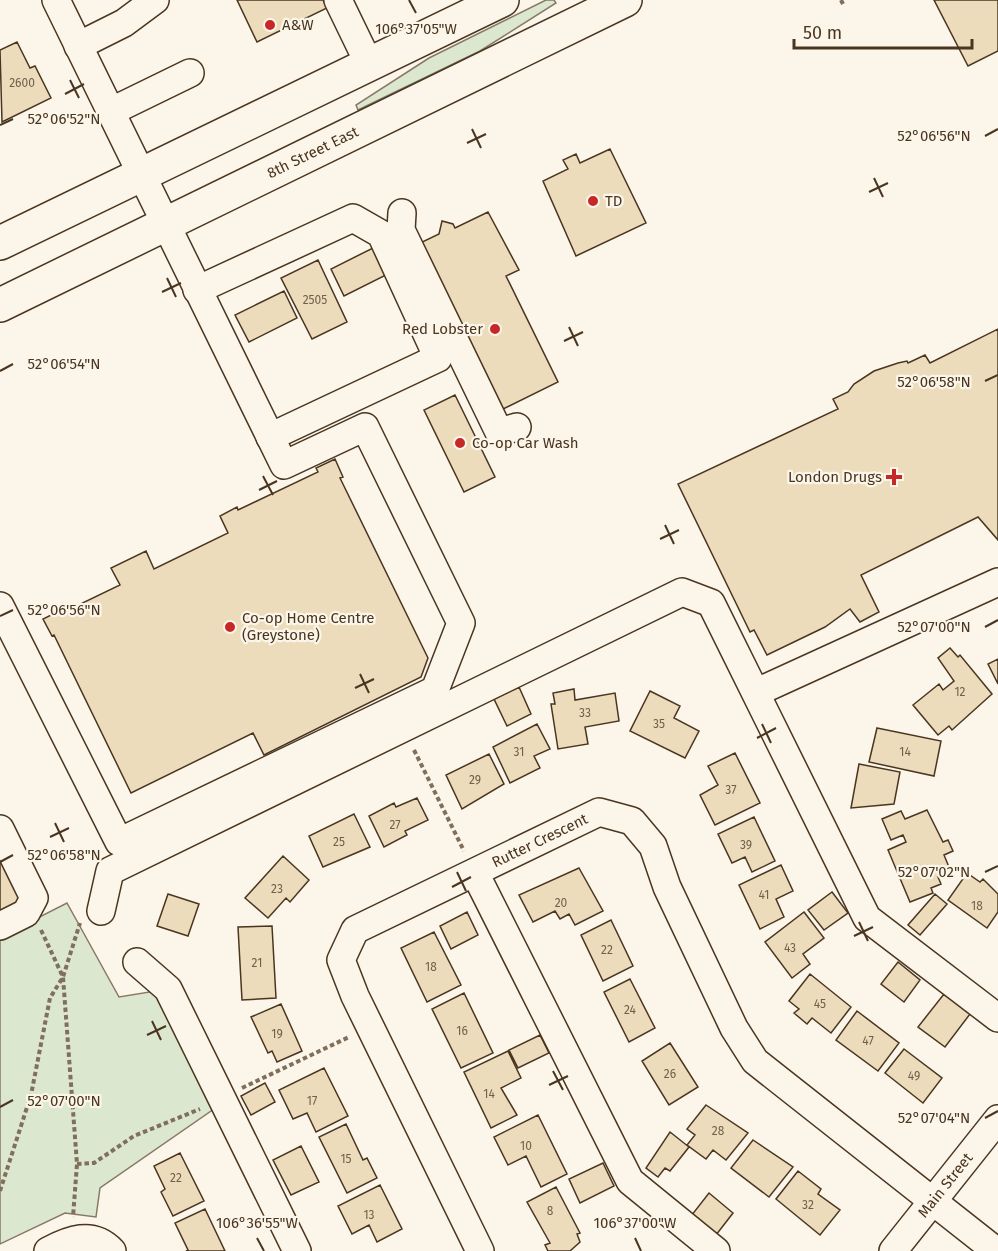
<svg xmlns="http://www.w3.org/2000/svg" width="998" height="1251" viewBox="0 0 998 1251" font-family="'Fira Sans',sans-serif">
  <style>
    .green { fill: #dce7d0; stroke: #887966; stroke-width: 1.5 }
    .building { fill: #ecdcbc; stroke: #4a3520; stroke-width: 1.5 }
    .lines { fill: none; stroke-linecap: round; stroke-linejoin: round }
    .minor-casing { stroke: #4a3520; stroke-width: 30 }
    .major-casing { stroke: #4a3520; stroke-width: 36 }
    .path { stroke: #7f6f5c; stroke-width: 4; stroke-dasharray: 4.5 3; stroke-linecap: butt }
    .minor { stroke: #fbf6e9; stroke-width: 27 }
    .major { stroke: #fbf6e9; stroke-width: 33 }
    .ticks { fill: none; stroke: #4a3520; stroke-width: 2 }
    .poi-dot { fill: #c62828; stroke: #fbf6e9; stroke-width: 2 }
    .labels { text-anchor: middle; stroke-width: 4.5; stroke-linejoin: round; paint-order: stroke }
    .number-label { font-size: 12px; fill: #725f47 }
    .poi-label { font-size: 15px; fill: #4a3520; stroke: #fbf6e9; text-anchor: start }
    .street-label { font-size: 15px; fill: #4a3520; stroke: #fbf6e9 }
    .ticks-label { font-size: 15px; text-anchor: middle; fill: #4a3520; stroke: #fbf6e9; stroke-width: 4.5; stroke-linejoin: round; paint-order: stroke }
  </style>
  <rect width="100%" height="100%" fill="#fbf6e9"/>
  <path class="green" d="M546,0H554L556,3L480,51L358,110L356,105L429,58Z
    M67,903L119,997L168,989L224,1102L100,1188L96,1217L65,1213L0,1244V937Z"/>
  <path class="building" d="M237,0H323L327,8L257,42Z
    M934,0H998V51L968,66Z
    M17,42L30,68L35,66L51,98L2,122L0,50Z
    M610,149L646,223L576,256L543,181L568,169L563,160L576,154L580,163Z
    M488,212L519,270L506,276L558,382L499,411L418,244L439,234L442,221L453,224L455,228Z
    M377,246L390,273L344,296L331,269Z
    M318,260L347,322L312,339L281,278Z
    M284,291L297,318L249,342L235,315Z
    M998,329V540L978,517L861,575L879,612L860,622L850,609L825,627L767,655L754,630L750,632L678,484L838,409L833,399L848,392L854,384L874,371L898,363L907,361L908,363L925,355L930,363Z
    M455,395L495,477L464,492L424,410Z
    M335,459L343,477L340,478L428,658L421,677L264,755L253,733L131,793L54,635L52,636L43,619L61,610L62,613L120,585L111,568L146,551L154,569L228,533L220,516L237,507L238,510L318,472L316,468Z
    M950,648L958,657L960,655L992,694L952,730L949,726L938,735L913,705L939,684L943,690L954,681L938,658Z
    M998,659V684L988,664Z
    M519,687L531,714L507,726L494,699Z
    M574,689L575,700L615,693L619,721L585,727L588,744L558,749L551,704H555L553,693Z
    M650,691L680,706L674,718L699,731L685,758L630,731Z
    M537,724L550,749L534,756L540,768L510,783L493,747Z
    M877,728L941,741L934,776L869,762Z
    M735,753L760,803L715,825L700,795L718,785L708,766Z
    M489,754L504,784L462,809L446,775Z
    M859,764L900,772L894,804L851,808Z
    M417,798L428,820L405,831L407,835L384,847L369,816L394,803L396,807Z
    M927,810L943,842L948,840L953,851L944,855L951,872L938,877L941,884L931,888L933,893L910,902L888,850L906,842L903,835L891,840L882,819L901,811L905,819Z
    M354,814L370,847L323,867L309,836Z
    M754,817L775,861L752,872L745,857L732,863L718,834Z
    M0,853L24,903L0,915Z
    M283,856L309,880L290,902L286,898L268,918L245,898Z
    M781,865L793,891L776,899L784,917L760,929L739,885Z
    M579,868L603,911L575,925L569,914L560,919L555,911L533,922L519,895Z
    M967,873L980,882L983,879L998,894V912L987,928L948,900Z
    M832,892L848,913L824,930L808,910Z
    M168,894L199,904L188,936L157,926Z
    M935,894L947,904L920,935L908,925Z
    M467,912L478,935L451,949L440,926Z
    M804,912L824,938L803,954L810,964L792,978L765,942Z
    M611,920L633,966L603,981L581,935Z
    M272,926L276,998L242,1000L238,927Z
    M434,932L461,985L427,1002L401,948Z
    M898,962L920,980L904,1002L881,984Z
    M810,974L851,1007L831,1033L812,1018L807,1024L794,1013L799,1009L789,1001Z
    M630,979L655,1028L629,1042L604,992Z
    M464,993L493,1053L461,1068L432,1009Z
    M944,994L970,1014L945,1047L918,1027Z
    M281,1004L302,1051L277,1062L272,1051L268,1053L251,1017Z
    M857,1011L899,1043L878,1071L836,1040Z
    M540,1035L549,1053L518,1068L509,1050Z
    M670,1043L698,1087L669,1105L642,1061Z
    M904,1049L942,1078L923,1103L885,1073Z
    M508,1051L521,1078L501,1088L517,1115L491,1128L464,1072Z
    M324,1068L348,1116L316,1132L307,1113L293,1119L279,1090Z
    M265,1083L275,1102L251,1115L241,1096Z
    M706,1105L748,1133L726,1160L713,1150L706,1159L687,1145L695,1135L687,1129Z
    M538,1115L567,1174L541,1187L526,1156L508,1165L494,1137Z
    M346,1124L363,1160L367,1158L377,1178L347,1193L319,1137Z
    M670,1132L689,1147L670,1171L665,1168L658,1177L646,1168Z
    M753,1140L793,1167L769,1197L731,1168Z
    M301,1146L319,1182L291,1195L273,1160Z
    M180,1153L204,1201L173,1216L161,1192L165,1189L154,1166Z
    M603,1163L614,1186L580,1203L569,1179Z
    M798,1171L821,1189L818,1194L840,1210L820,1235L776,1199Z
    M380,1185L402,1229L377,1242L369,1225L352,1234L338,1206Z
    M556,1187L580,1233L577,1234L580,1242L570,1251H548L545,1245L550,1243L527,1202Z
    M709,1193L733,1213L716,1235L691,1216Z
    M205,1209L225,1251H186L188,1250L175,1223Z"/>
  <g class="lines">
    <defs>
      <g id="minor">
        <path d="M338,0L369,64"/>
        <path d="M78,46L124,23L155,0"/>
        <path d="M110,112L190,73"/>
        <path d="M402,213L401,230L499,432L517,427"/>
        <path d="M197,290L353,218L381,234L438,358L270,437"/>
        <path d="M0,606L119,842L435,690L461,623L365,427L284,465L56,0"/>
        <path d="M757,692L998,582"/>
        <path d="M0,829L34,898L26,913L0,926"/>
        <path d="M475,873L630,1181L716,1251"/>
        <path d="M101,911L110,871L682,592L711,603L867,918L998,1018"/>
        <path d="M137,962L168,989L297,1251"/>
        <path d="M48,1251C69,1240 92,1230 112,1251"/>
        <path id="s1" d="M480,1251L355,996L341,960L355,930L599,812L632,821L653,846L667,887L734,1028L755,1061L996,1251"/>
        <path id="s2" d="M893,1251L998,1119"/>
      </g>
      <g id="major">
        <path d="M0,243L502,0"/>
        <path id="s3" d="M0,305L625,0"/>
      </g>
    </defs>
    <use href="#minor" class="minor-casing"/>
    <use href="#major" class="major-casing"/>
    <path class="path" d="M841,0L843,4
      M414,750L464,851
      M41,930L63,977L77,1164L73,1217
      M242,1088L349,1037
      M77,1164L94,1163L134,1136L200,1109
      M0,1191L31,1095L50,998L63,977L80,923"/>
    <use href="#minor" class="minor"/>
    <use href="#major" class="major"/>
  </g>
  <path class="ticks" d="M409,0L416,13M70,80L79,98M65,94L84,84M0,125L13,119M472,129L481,148M985,136L998,129M467,143L486,134M874,178L883,197M869,192L888,183M167,278L176,297M162,292L181,283M569,327L578,346M564,341L583,332M0,371L13,364M985,381L998,375M263,476L273,495M259,490L277,481M665,525L674,544M660,539L679,530M0,616L13,610M985,627L998,620M360,674L369,693M355,688L374,679M762,724L771,743M757,738L776,728M55,823L64,842M50,837L69,828M0,862L13,855M457,872L466,891M985,872L998,866M452,887L471,877M859,922L868,941M854,936L873,927M152,1021L161,1040M147,1035L166,1026M553,1071L563,1090M549,1085L568,1076M0,1107L13,1100M985,1118L998,1111M257,1238L264,1251M635,1238L641,1251"/>
  <g class="poi-dot">
    <circle cx="270" cy="25" r="6"/>
    <circle cx="593" cy="201" r="6"/>
    <circle cx="495" cy="329" r="6"/>
    <circle cx="460" cy="443" r="6"/>
    <path d="M891 468h6v6h6v6h-6v6h-6v-6h-6v-6h6z"/>
    <circle cx="230" cy="627" r="6"/>
  </g>
  <g class="labels">
    <g class="number-label">
      <text x="22" y="87">2600</text>
      <text x="315" y="304">2505</text>
      <text x="960" y="696">12</text>
      <text x="585" y="717">33</text>
      <text x="659" y="728">35</text>
      <text x="519" y="756">31</text>
      <text x="905" y="756">14</text>
      <text x="475" y="784">29</text>
      <text x="731" y="794">37</text>
      <text x="395" y="829">27</text>
      <text x="339" y="846">25</text>
      <text x="746" y="849">39</text>
      <text x="277" y="893">23</text>
      <text x="764" y="899">41</text>
      <text x="561" y="907">20</text>
      <text x="977" y="910">18</text>
      <text x="790" y="952">43</text>
      <text x="607" y="954">22</text>
      <text x="257" y="967">21</text>
      <text x="431" y="971">18</text>
      <text x="820" y="1008">45</text>
      <text x="630" y="1014">24</text>
      <text x="462" y="1035">16</text>
      <text x="277" y="1038">19</text>
      <text x="868" y="1045">47</text>
      <text x="670" y="1078">26</text>
      <text x="914" y="1080">49</text>
      <text x="489" y="1098">14</text>
      <text x="312" y="1105">17</text>
      <text x="718" y="1135">28</text>
      <text x="526" y="1150">10</text>
      <text x="346" y="1163">15</text>
      <text x="176" y="1182">22</text>
      <text x="808" y="1209">32</text>
      <text x="550" y="1215">8</text>
      <text x="369" y="1219">13</text>
    </g>
    <g class="poi-label">
      <text x="282" y="30">A&amp;W</text>
      <text x="605" y="206">TD</text>
      <text x="483" y="334" text-anchor="end">Red Lobster</text>
      <text x="472" y="448">Co-op Car Wash</text>
      <text x="882" y="482" text-anchor="end">London Drugs</text>
      <text x="242" y="623">Co-op Home Centre<tspan x="242" dy="17">(Greystone)</tspan></text>
    </g>
    <g class="street-label">
      <text dy="5" stroke="none"><textPath href="#s3" startOffset="348">8th Street East</textPath></text>
      <text dy="5" stroke="none"><textPath href="#s1" startOffset="561">Rutter Crescent</textPath></text>
      <text dy="5" stroke="none"><textPath href="#s2" startOffset="84">Main Street</textPath></text>
    </g>
  </g>
  <g class="ticks-label">
    <text x="416" y="34">106°37'05"W</text>
    <text x="64" y="124">52°06'52"N</text>
    <text x="934" y="141">52°06'56"N</text>
    <text x="64" y="369">52°06'54"N</text>
    <text x="934" y="387">52°06'58"N</text>
    <text x="64" y="615">52°06'56"N</text>
    <text x="934" y="632">52°07'00"N</text>
    <text x="64" y="860">52°06'58"N</text>
    <text x="934" y="877">52°07'02"N</text>
    <text x="64" y="1106">52°07'00"N</text>
    <text x="934" y="1123">52°07'04"N</text>
    <text x="257" y="1228">106°36'55"W</text>
    <text x="635" y="1228">106°37'00"W</text>
  </g>
  <path d="M794 39v9h178v-9" fill="none" stroke="#4a3520" stroke-width="3"/>
  <text x="803" y="39" font-size="18" fill="#4a3520" stroke="#fbf6e9" stroke-width="4.5" paint-order="stroke">50 m</text>
</svg>
